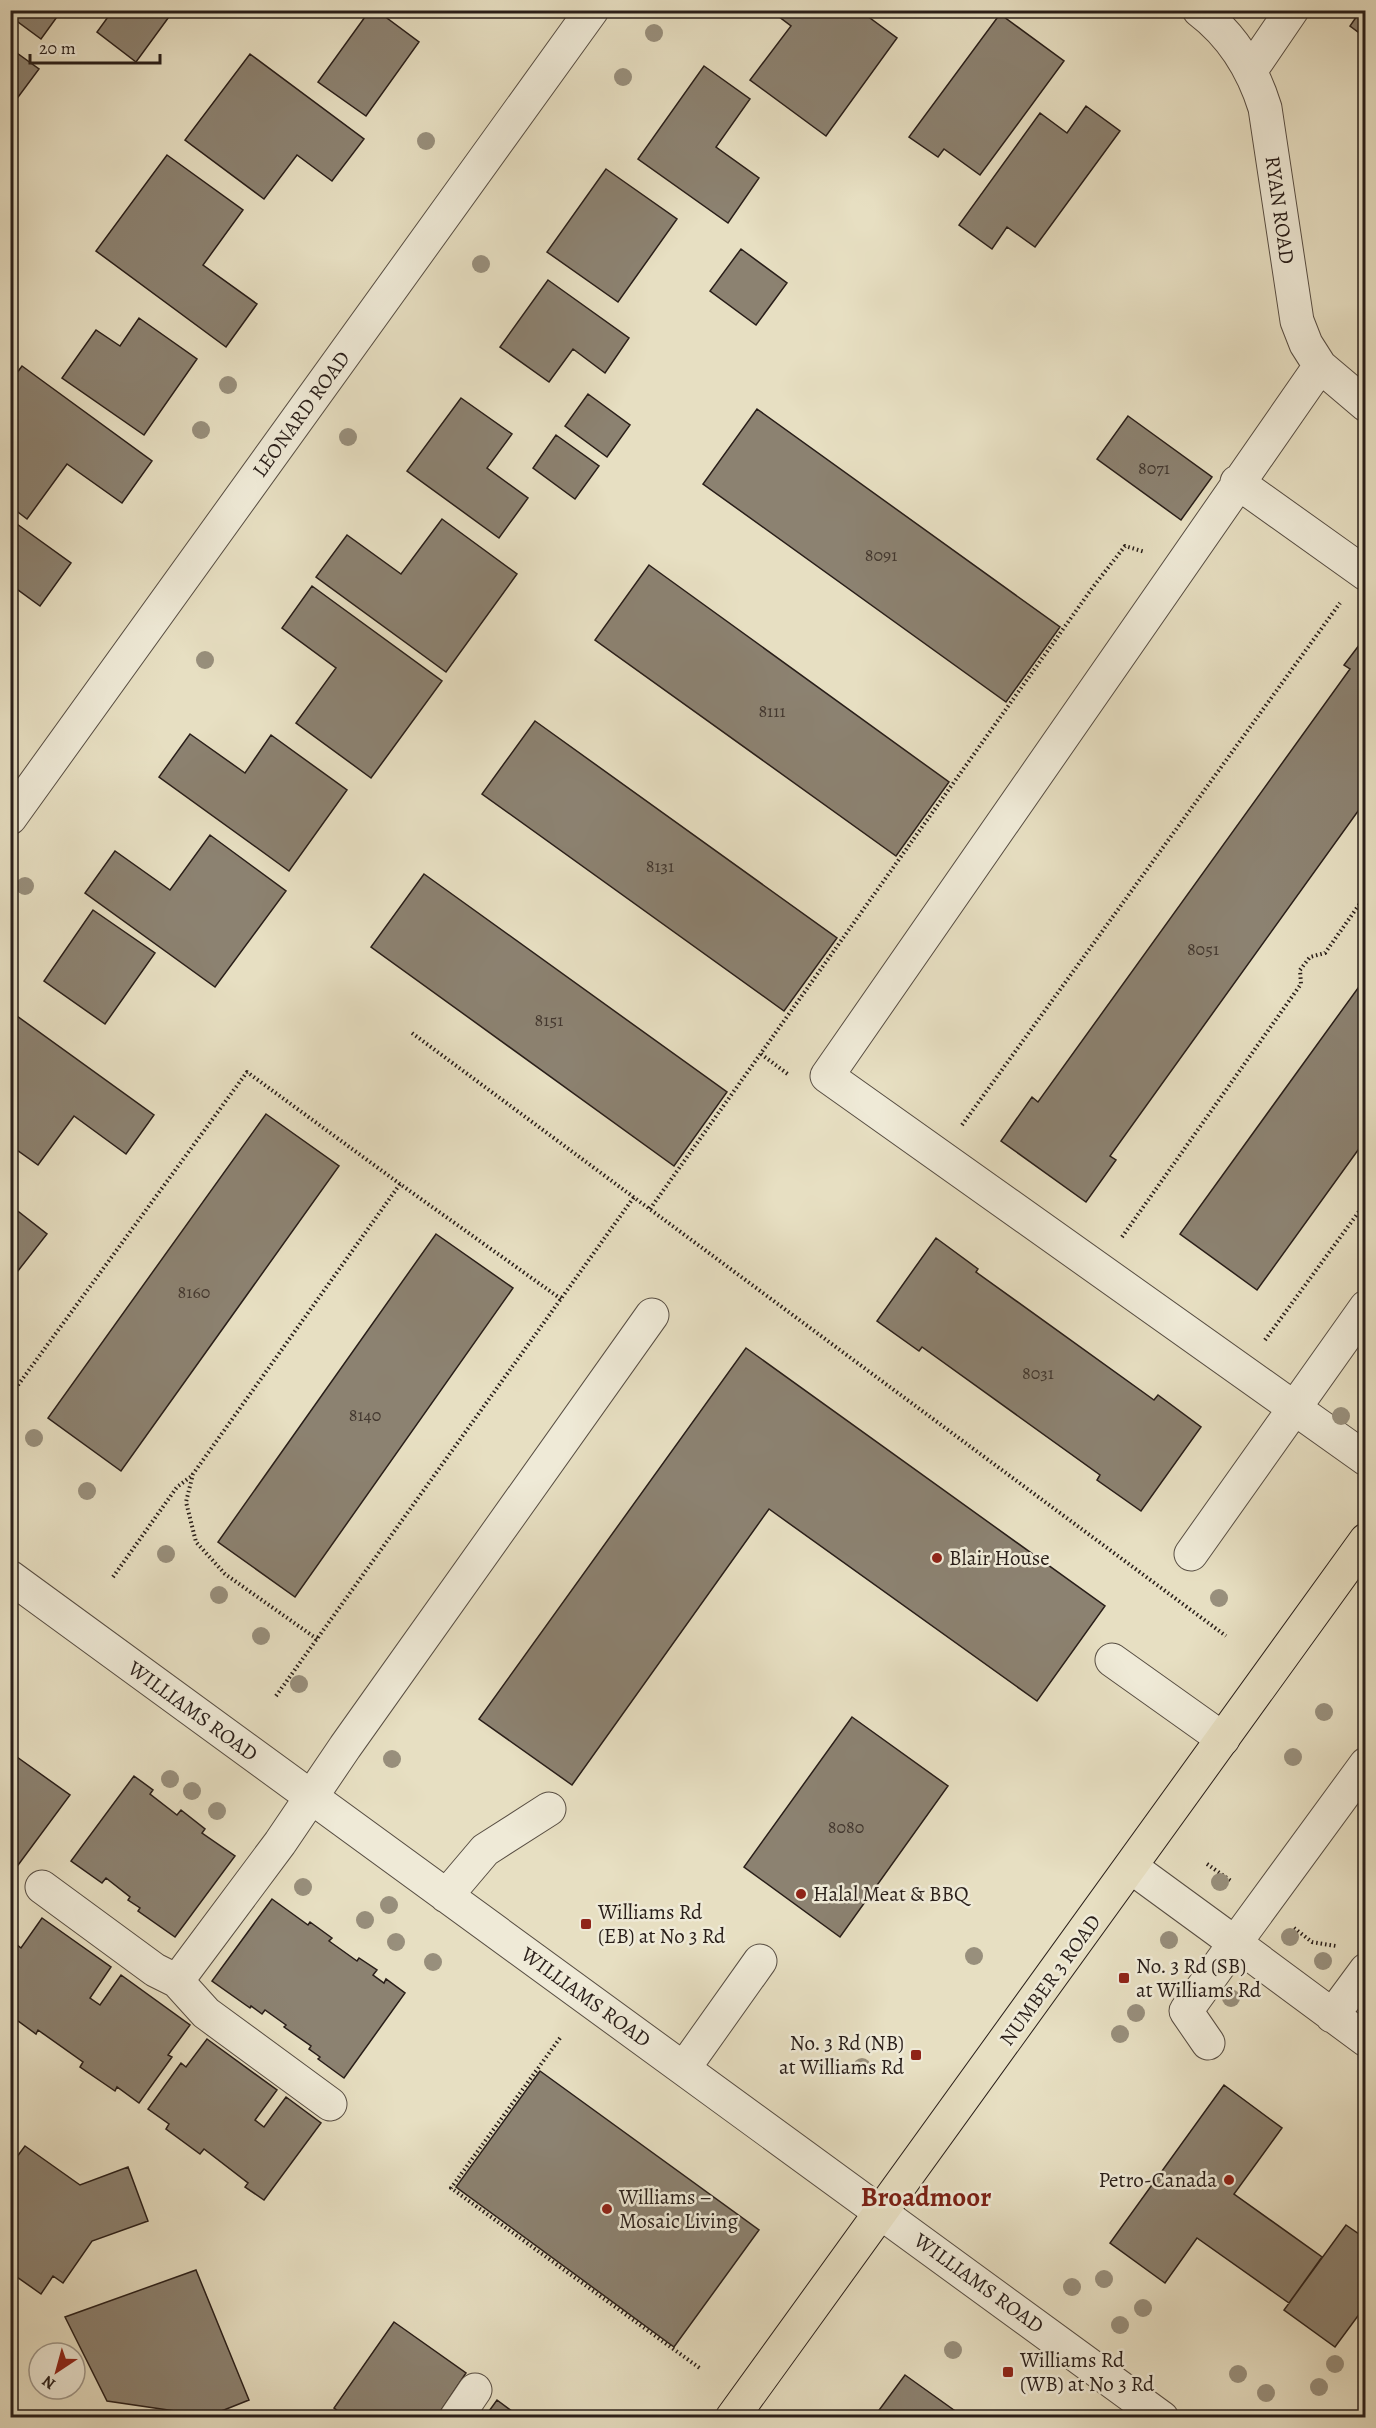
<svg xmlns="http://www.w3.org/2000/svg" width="1376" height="2428" viewBox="0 0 1376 2428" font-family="Alegreya,serif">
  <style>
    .building { fill: #8c8271; stroke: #291e19; stroke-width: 1.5 }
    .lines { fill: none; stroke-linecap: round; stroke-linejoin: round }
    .minor-casing { stroke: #584e43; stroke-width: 35 }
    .major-casing { stroke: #291e19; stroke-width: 35 }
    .path { stroke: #291e19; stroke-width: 4; stroke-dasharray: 1.5 3; stroke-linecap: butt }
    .minor { stroke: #efead7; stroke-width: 33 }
    .major { stroke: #e7dfc2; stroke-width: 33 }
    .tree { fill: #988f7c }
    .poi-dot { fill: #8f2418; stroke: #efead7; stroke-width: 2 }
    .labels { text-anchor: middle; stroke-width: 5; stroke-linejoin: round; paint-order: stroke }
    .number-label { font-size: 18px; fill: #42372f }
    .street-label { font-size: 21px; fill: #291e19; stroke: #efead7 }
    .poi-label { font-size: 21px; fill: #291e19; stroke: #efead7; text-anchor: start }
    .district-label { font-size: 27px; font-weight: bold; fill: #7a1f14; stroke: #efead7 }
  </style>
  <rect width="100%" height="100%" fill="#e7dfc2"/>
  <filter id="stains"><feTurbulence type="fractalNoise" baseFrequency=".00333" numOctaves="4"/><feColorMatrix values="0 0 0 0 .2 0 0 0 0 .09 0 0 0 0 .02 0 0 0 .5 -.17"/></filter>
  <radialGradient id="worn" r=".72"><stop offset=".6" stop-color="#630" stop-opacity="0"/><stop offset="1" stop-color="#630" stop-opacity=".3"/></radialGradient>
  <path class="building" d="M10,10H62L41,39L10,16Z
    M113,10H174L136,62L97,32Z
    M370,10H376L419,42L366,116L318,82Z
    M770,10H859L897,38L826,136L750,80L791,26Z
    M1361,10H1366V38L1350,26Z
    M1000,14L1064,61L980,175L944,149L938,157L909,137Z
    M10,48L39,69L10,108Z
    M250,54L364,139L332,181L297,155L264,199L185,140Z
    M704,66L750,99L716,147L759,178L728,223L638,159Z
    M1086,106L1120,131L1035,247L1007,227L992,249L959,225L1040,113L1067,133Z
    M167,155L243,210L203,265L257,304L226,347L96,251Z
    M606,169L677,219L618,302L547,252Z
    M741,249L787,283L756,325L710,291Z
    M548,280L629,338L605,373L573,349L549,382L500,347Z
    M139,318L197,359L144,435L62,378L96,330L120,346Z
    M22,366L152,461L122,503L67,464L27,519L10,506V382Z
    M588,394L630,425L607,457L565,426Z
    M461,398L512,434L487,468L528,498L499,538L407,471Z
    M757,409L1060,627L1006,702L703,484Z
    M1128,416L1212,477L1181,520L1097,459Z
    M556,435L599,466L575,499L533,468Z
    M10,519L71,563L40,606L10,584Z
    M442,519L517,574L446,672L316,577L347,535L401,574Z
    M649,565L949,782L896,856L595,640Z
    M312,586L442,681L371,778L296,723L336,668L282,628Z
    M1366,636V800L1110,1156L1116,1160L1086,1202L1001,1141L1032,1097L1038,1102L1350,669L1344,665Z
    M535,721L837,938L784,1011L482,794Z
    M190,734L245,773L271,735L347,790L289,871L159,777Z
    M210,835L286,891L215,987L85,893L115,851L170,890Z
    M424,874L727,1092L674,1166L371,947Z
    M93,910L155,953L105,1024L44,981Z
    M1366,977V1139L1257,1290L1180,1234Z
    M10,1011L154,1115L126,1154L74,1116L38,1165L10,1145Z
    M266,1114L339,1166L121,1471L48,1418Z
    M10,1205L47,1234L10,1281Z
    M436,1234L513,1288L295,1597L218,1542Z
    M936,1238L978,1269L976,1272L1154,1400L1158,1395L1201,1427L1141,1511L1097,1480L1100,1475L922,1347L919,1351L877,1321Z
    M746,1348L1105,1606L1037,1701L769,1509L572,1785L479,1719Z
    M852,1717L948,1786L840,1937L744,1867Z
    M10,1752L70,1795L10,1876Z
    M134,1776L153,1790L150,1794L177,1815L181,1810L205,1829L202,1833L235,1856L175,1937L138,1911L140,1908L128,1900L130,1897L106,1878L102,1883L71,1861Z
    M272,1899L308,1925L310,1922L332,1938L329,1941L357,1961L359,1958L377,1970L373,1975L384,1983L386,1979L405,1993L344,2078L318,2059L320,2057L309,2049L311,2046L284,2027L286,2025L265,2010L262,2014L251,2006L250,2008L212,1981Z
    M42,1918L111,1967L90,1998L100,2005L121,1975L190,2025L168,2055L172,2057L139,2103L117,2087L115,2091L80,2067L83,2062L38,2030L36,2034L10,2015V1952L16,1944L21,1948Z
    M207,2039L277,2090L255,2120L264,2127L286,2097L321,2123L264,2200L245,2187L248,2183L204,2149L200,2154L166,2129L169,2124L148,2109L181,2063L186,2067Z
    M540,2071L759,2230L674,2347L456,2187Z
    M1224,2085L1282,2128L1234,2194L1322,2257L1289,2303L1197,2238L1165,2283L1110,2243Z
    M25,2146L80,2185L128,2167L148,2221L92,2241L63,2283L53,2276L41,2294L10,2272V2166Z
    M1346,2225L1366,2239V2305L1335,2347L1284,2310Z
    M196,2270L249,2400L209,2416L107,2401L65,2317Z
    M394,2322L466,2373L436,2418H347L334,2408Z
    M905,2375L965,2418H870L874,2417Z
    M497,2400L521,2418H484Z"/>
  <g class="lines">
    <defs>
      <path id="minor" d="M1199,10C1232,35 1253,69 1265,108L1297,321L1306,344L1320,366L1366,405
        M1251,70L1292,10
        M1320,366L827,1076L1366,1459
        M1237,482L1366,574
        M10,818L592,10
        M1191,1554L1366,1307
        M10,1577L1162,2418
        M1112,1660L1223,1739
        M1366,1764L1235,1943L1366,2040
        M1131,1867L1235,1943L1186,2011L1208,2043
        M42,1887L155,1970L177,1981L206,2013L330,2104
        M446,1896L485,1850L549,1809
        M177,1981L280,1843L345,1747L652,1315
        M1332,2016L1366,1970
        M684,2068L760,1961
        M456,2418L475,2390"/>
      <path id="major" d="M732,2418L1366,1540"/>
    </defs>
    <use href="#minor" class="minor-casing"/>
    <use href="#major" class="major-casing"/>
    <path class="path" d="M412,1033L1226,1636
      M761,1054L789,1075
      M962,1125L1340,603
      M650,1209L1093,587L1125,546L1145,552
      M1122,1237L1301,984L1300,970L1310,957L1325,953L1366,895
      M1265,1340L1366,1202
      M10,1396L247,1072L400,1184
      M113,1577L177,1487L193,1475
      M317,1639L225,1574L196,1542L186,1502L193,1474L400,1184L561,1299
      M276,1696L634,1197
      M1207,1864L1231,1881
      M1294,1928L1312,1942L1336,1946
      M560,2038L451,2188L701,2369"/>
    <use href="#minor" class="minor"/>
    <use href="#major" class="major"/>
  </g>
  <g class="tree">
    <circle cx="654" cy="33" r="9"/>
    <circle cx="623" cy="77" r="9"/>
    <circle cx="426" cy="141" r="9"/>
    <circle cx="481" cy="264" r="9"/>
    <circle cx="228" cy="385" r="9"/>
    <circle cx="201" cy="430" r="9"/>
    <circle cx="348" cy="437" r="9"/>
    <circle cx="205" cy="660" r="9"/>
    <circle cx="25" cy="886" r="9"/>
    <circle cx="1341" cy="1416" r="9"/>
    <circle cx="34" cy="1438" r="9"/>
    <circle cx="87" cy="1491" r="9"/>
    <circle cx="166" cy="1554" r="9"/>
    <circle cx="219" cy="1595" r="9"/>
    <circle cx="1219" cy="1598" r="9"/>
    <circle cx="261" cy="1636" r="9"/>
    <circle cx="299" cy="1684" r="9"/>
    <circle cx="1324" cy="1712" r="9"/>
    <circle cx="1293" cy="1757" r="9"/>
    <circle cx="392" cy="1759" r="9"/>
    <circle cx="170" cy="1779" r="9"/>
    <circle cx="192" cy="1791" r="9"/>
    <circle cx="217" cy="1811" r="9"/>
    <circle cx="1220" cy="1882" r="9"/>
    <circle cx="303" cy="1887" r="9"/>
    <circle cx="389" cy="1905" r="9"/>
    <circle cx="365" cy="1920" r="9"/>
    <circle cx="1290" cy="1937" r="9"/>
    <circle cx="1169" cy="1940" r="9"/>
    <circle cx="396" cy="1942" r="9"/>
    <circle cx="974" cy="1956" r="9"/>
    <circle cx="1323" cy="1961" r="9"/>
    <circle cx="433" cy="1962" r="9"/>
    <circle cx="1231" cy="1998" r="9"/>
    <circle cx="1136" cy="2013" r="9"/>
    <circle cx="1120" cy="2034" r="9"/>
    <circle cx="862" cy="2067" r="9"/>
    <circle cx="1104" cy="2279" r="9"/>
    <circle cx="1072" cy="2287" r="9"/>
    <circle cx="1143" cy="2308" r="9"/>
    <circle cx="1120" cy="2325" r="9"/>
    <circle cx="953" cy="2350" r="9"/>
    <circle cx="1335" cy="2364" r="9"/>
    <circle cx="1238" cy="2374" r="9"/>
    <circle cx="1319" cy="2387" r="9"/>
    <circle cx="1266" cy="2393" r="9"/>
  </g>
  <g class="poi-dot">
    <circle cx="937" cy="1558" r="6"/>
    <circle cx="801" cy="1894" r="6"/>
    <rect x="580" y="1918" width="12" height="12" rx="3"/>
    <rect x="1118" y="1972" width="12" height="12" rx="3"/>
    <rect x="910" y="2049" width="12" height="12" rx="3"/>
    <circle cx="1229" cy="2180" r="6"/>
    <circle cx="607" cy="2209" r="6"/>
    <rect x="1002" y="2366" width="12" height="12" rx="3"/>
  </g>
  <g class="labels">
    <g class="number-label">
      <text x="1154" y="474">8071</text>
      <text x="881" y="561">8091</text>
      <text x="772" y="717">8111</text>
      <text x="660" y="872">8131</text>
      <text x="1203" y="955">8051</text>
      <text x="549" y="1026">8151</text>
      <text x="194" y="1298">8160</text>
      <text x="1038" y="1379">8031</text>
      <text x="365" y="1421">8140</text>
      <text x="846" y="1833">8080</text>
    </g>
    <g class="street-label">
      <text transform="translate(1280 210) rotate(82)" y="7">RYAN ROAD</text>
      <text transform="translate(301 414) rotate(-54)" y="7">LEONARD ROAD</text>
      <text transform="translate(193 1711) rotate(36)" y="7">WILLIAMS ROAD</text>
      <text transform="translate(1050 1980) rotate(-54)" y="7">NUMBER 3 ROAD</text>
      <text transform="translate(586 1997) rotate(36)" y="7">WILLIAMS ROAD</text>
      <text transform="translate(979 2283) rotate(36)" y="7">WILLIAMS ROAD</text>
    </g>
    <g class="poi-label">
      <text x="949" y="1565">Blair House</text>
      <text x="813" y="1901">Halal Meat &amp; BBQ</text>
      <text x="598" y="1919">Williams Rd<tspan x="598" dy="24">(EB) at No 3 Rd</tspan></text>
      <text x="1136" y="1973">No. 3 Rd (SB)<tspan x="1136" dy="24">at Williams Rd</tspan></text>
      <text x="904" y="2050" text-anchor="end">No. 3 Rd (NB)<tspan x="904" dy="24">at Williams Rd</tspan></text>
      <text x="1217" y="2187" text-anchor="end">Petro-Canada</text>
      <text x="619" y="2204">Williams –<tspan x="619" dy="24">Mosaic Living</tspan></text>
      <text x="1020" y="2367">Williams Rd<tspan x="1020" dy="24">(WB) at No 3 Rd</tspan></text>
    </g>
    <g class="district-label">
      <text x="926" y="2206">Broadmoor</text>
    </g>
  </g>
  <rect width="1376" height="2428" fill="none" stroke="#e7dfc2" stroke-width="36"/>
  <rect x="12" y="12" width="1352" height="2404" fill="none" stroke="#291e19" stroke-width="3"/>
  <rect x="18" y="18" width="1340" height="2392" fill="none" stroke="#291e19" stroke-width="1.5"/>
  <g transform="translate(57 2371) rotate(216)"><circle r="28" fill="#efead7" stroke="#a0988b" stroke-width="1.5"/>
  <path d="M0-4.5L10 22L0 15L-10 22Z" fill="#8f2418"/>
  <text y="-9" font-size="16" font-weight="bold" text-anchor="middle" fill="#291e19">N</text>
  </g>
  <path d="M30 54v9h130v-9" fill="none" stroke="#291e19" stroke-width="3"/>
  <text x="39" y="54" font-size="18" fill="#291e19" stroke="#efead7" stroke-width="4.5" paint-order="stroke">20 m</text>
  <rect width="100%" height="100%" filter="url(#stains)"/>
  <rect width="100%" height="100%" fill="url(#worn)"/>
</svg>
